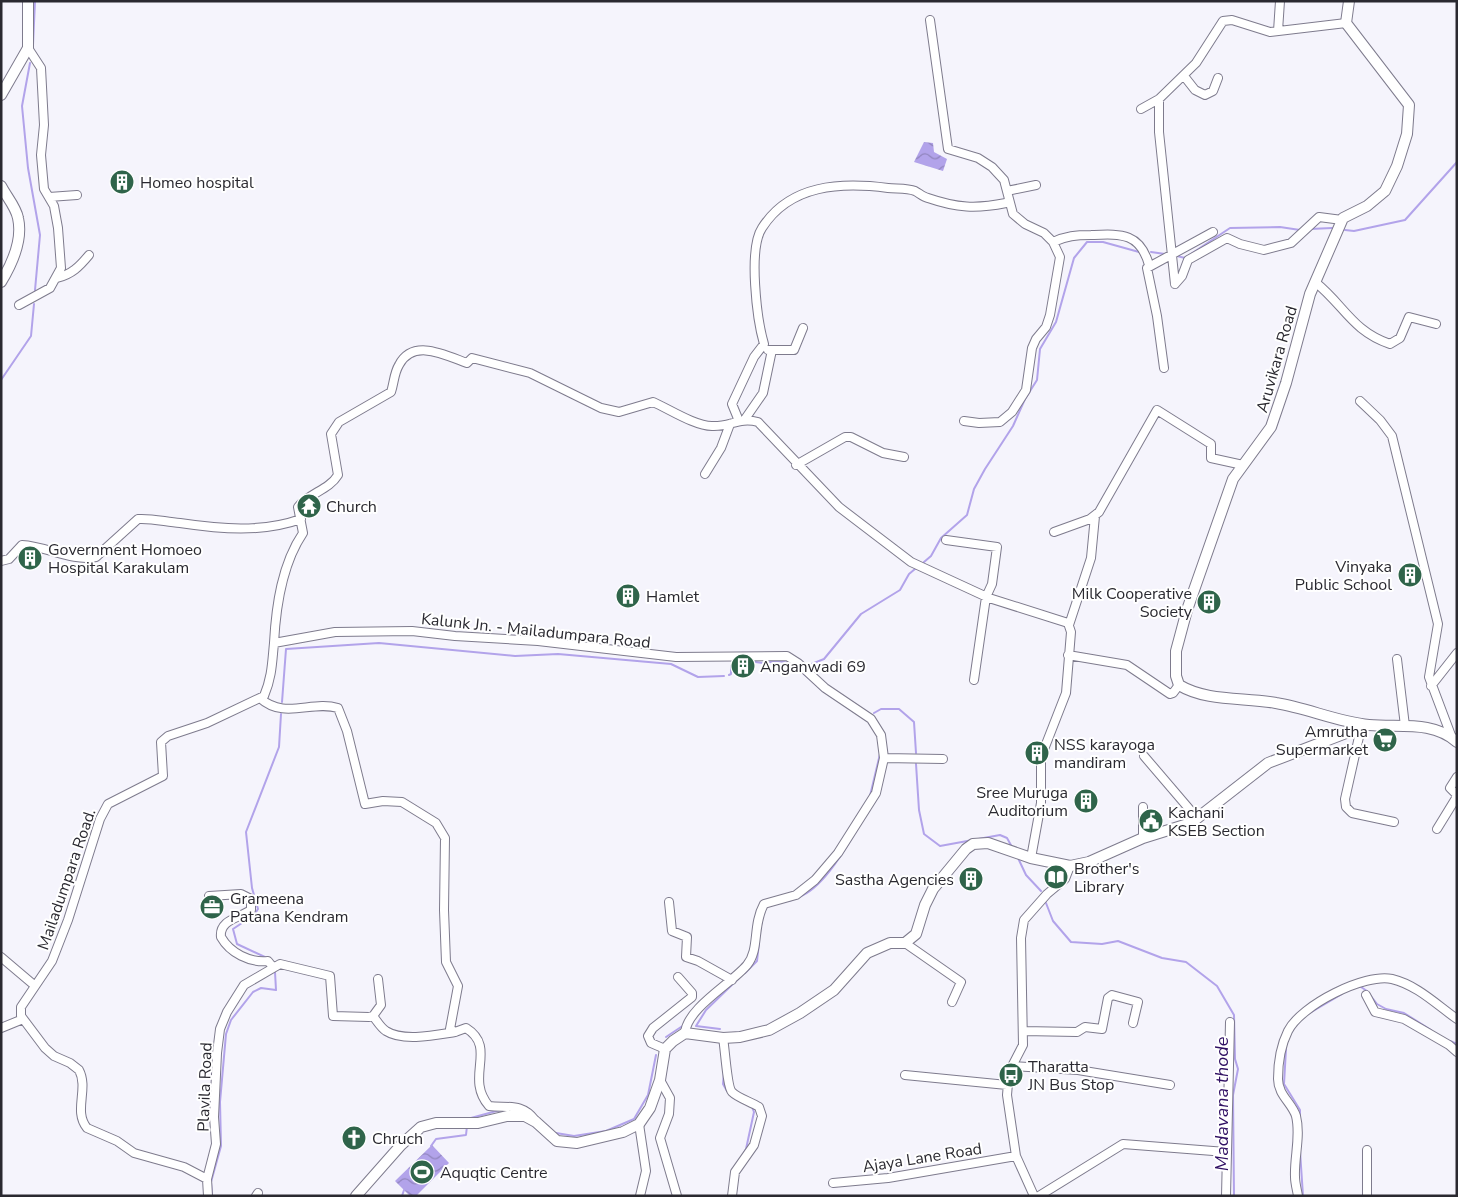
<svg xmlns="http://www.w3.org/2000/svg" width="1458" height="1197" viewBox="0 0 1458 1197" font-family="'Nunito Sans',sans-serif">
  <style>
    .water { fill: url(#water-waves) }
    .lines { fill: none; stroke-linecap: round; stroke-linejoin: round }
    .stream { stroke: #b2a3ea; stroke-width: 2 }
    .minor-casing { stroke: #7e7b8d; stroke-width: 10 }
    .major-casing { stroke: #7e7b8d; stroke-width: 12 }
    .minor { stroke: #fff; stroke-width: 8 }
    .major { stroke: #fff; stroke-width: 10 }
    .labels { text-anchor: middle; stroke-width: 4; stroke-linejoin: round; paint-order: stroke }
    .poi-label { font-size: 16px; fill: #2a2930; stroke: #fff; text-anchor: start }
    .street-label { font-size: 16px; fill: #2a2930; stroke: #fff }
    .water-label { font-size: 18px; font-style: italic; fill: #301063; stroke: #fff }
  </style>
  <defs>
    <pattern id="water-waves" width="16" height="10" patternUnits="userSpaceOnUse" patternTransform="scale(1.25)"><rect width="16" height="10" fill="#b2a3ea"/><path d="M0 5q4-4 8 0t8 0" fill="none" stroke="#9185be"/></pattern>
  </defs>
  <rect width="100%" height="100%" fill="#f5f4fc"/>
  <path class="water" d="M924,142L933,143L934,152L947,159L943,171L914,162Z
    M432,1145L449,1163L416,1196H410L395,1181Z"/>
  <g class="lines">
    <path class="stream" d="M33,45L35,1
      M30,63L22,106L28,168L40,235L35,290
      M1310,229L1332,228
      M1345,230L1354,231L1405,220L1457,162
      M1151,252L1165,254
      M1177,256L1185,258L1230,228L1280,227L1300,230
      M1,380L31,336L34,304
      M924,562L931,556L941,538L967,515L974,489L985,469L1013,426L1025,399L1037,380L1040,349L1056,322L1074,258L1087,242H1103L1139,252
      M809,665L824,659L861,614L900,590L909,574L915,569
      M729,675L731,674V666L740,660L763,663L779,661L793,664L823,691
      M282,702L286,649L379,643L515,656L558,654L671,664L698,677L724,676
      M874,713L881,709H899L914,722L916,753
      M916,764L919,810L924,834L940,846L1000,835L1007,838L1012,847
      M870,796L880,754
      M1018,858L1026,875L1041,891
      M799,897C821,889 841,856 853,836
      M782,902L792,900
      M1046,903L1053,921L1071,942L1102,944L1118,941L1162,958L1186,962L1217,986L1234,1015L1235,1059L1238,1069L1233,1095L1234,1196
      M267,958L237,944L233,929L254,915L258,909L252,888L246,832L279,747L281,714
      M745,973L757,961L759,943
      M1361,987L1367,991L1377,1004L1386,1009L1404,1013L1431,1030
      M1308,1014L1342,994
      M720,1029L696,1026L706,1010L739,978
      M666,1037L684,1025
      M1450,1041L1457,1044
      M1286,1049L1284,1084L1300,1110V1122
      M724,1072L723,1084L727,1091
      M471,1118L500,1110
      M539,1119L552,1130
      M556,1133L574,1136L606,1131L634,1119L648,1095L656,1055
      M431,1146L436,1139L466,1135L467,1126
      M1300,1151L1303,1196
      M743,1155L746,1149L754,1112L752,1107
      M212,1196L211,1182L221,1146L220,1102L226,1034L231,1020L253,992L261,988L276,990L275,972
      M402,1196L404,1190"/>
    <defs>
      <path id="minor" d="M930,20L948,149L978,158L992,167L1004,180L1013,214L1025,224L1044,233L1053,242L1060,257L1050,315L1046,327L1036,339L1032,348L1026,390L1012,412L1000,422L979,423L964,421
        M1278,31L1280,1
        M1184,76L1195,90L1205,95L1213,91L1218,78
        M1159,99V132L1175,284
        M1141,109L1159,99L1196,63L1223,21L1232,20L1270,32L1346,23
        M1007,191L1036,185
        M49,197L77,195
        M1053,242C1066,236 1076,235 1091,235C1120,234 1140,232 1149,265
        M57,278C72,274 79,267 89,255
        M1315,282C1344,305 1352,331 1390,344L1400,338L1409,317L1436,324
        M1175,284L1182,276L1188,260L1227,238L1240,244L1264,250L1291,243L1319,217L1342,220
        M19,305L50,288L61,268L58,228L54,206L44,189L41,155L44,125L41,68L28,48
        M768,350H794L803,328
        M1164,368L1157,316L1147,268L1213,232
        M1360,401L1380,420L1392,436L1438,624L1429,677L1452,738
        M745,419L763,393L772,350
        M739,421L732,404L754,357L764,344C757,320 748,249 762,228C790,184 841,182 888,188C896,189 907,188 915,191C919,193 923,197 928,198C957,208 976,209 1006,203L1008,201
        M796,465L845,437H851L883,453L904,457
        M705,474L721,448L730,424
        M1054,532L1090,519L1099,512L1157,410L1211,444V458L1243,465
        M946,540L997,547L992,584L986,597L974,680
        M1,561L9,559L22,545C47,546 71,562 96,557L138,519C152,518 166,522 180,523C220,529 262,533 301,519
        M1069,625L1091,558L1095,516
        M274,643L335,632L412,631L455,636L538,641L676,657L787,656L798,663L825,688L871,719L881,735L884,758L876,793L838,853L815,880L796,895L764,904C752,926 760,949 747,965C731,984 687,1008 685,1033
        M1068,655L1127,665L1170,694L1173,693L1179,685
        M1397,659L1405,726
        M1431,686L1457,653
        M260,698C284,720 312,700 338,708L347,731L365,804L383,801L402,802L436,823L445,838L444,910L446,962L458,986L450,1029L455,1032L466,1028C498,1048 464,1077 489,1106C509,1108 522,1103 535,1120
        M1361,728L1345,799L1346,807L1352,813L1394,822
        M1144,756L1197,818
        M884,758L943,759
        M1143,807V838
        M1437,829L1456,798V794L1450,788L1457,777
        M209,896L241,894L251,899V910C239,918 219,920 221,937C230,953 250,963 268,961L272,966
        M669,902L672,931L687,937L686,957L698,961L732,980
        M905,943L961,982L952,1002
        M1,957L34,985
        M1366,995L1375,1012L1404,1019L1449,1045L1457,1052
        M373,1016C377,1021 381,1028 386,1031C403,1042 436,1035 455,1032
        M1,1028L23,1019
        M1023,1031L1077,1032L1085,1027L1102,1029L1108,998L1112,995L1138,1002L1133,1023
        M723,1038C725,1048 727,1087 732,1092C738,1098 751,1102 759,1107L762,1116L754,1145L735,1172L732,1196
        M665,1049L651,1043L648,1036L653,1028L692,997V993L678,977
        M1013,1066L1078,1070L1170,1085
        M905,1075L1007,1085
        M660,1080L670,1098L669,1114L660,1138L677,1196
        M639,1124L646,1171L640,1196
        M1367,1150V1196
        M207,1179L184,1167L134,1153L117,1141L87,1128C73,1111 89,1089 79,1070L70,1063L54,1056L45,1048L21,1016V1007L52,961L68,920L100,819L108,804L163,776L161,742L168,736L207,723L264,696C272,677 272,663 274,643C276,605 282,564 303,533L298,507C309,493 329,490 338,475L331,434L339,422L391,392C394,383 394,373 399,365C413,338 445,355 467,363L472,358L530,373L601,408L619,412L653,402C669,409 695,426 712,426C730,427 739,417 758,422L839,507L911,562L989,598L1068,623L1071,632L1066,693L1041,757V803L1031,858
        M833,1183L888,1178L1016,1156
        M208,1196L207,1179L216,1144L214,1117L217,1053L220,1029L227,1012L244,985L280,964L330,976L333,1016L369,1017L373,1016L381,1005L378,979
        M256,1196L258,1193
        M1034,1196L1016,1156L1007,1095L1009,1072L1023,1045L1021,938L1024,920L1047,894L1065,879L1070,866
        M1039,1196L1123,1144L1226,1152
        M1226,1196L1230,1022
        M1298,1196C1297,1190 1295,1183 1295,1177C1294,1157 1301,1136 1296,1116C1292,1103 1278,1095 1278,1079C1278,1064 1281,1045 1288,1031C1301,1005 1365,973 1392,979C1417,985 1437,1005 1457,1019"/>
      <path id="major" d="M1349,1L1346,23L1409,105L1407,134L1397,166L1385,191L1367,206L1343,218L1310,294L1286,383L1271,427L1233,479L1187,610L1176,651V676L1179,685C1207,702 1245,697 1276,703C1307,708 1338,722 1369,725C1399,728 1432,720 1457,742
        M1,95L28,48V1
        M1,186C6,196 16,207 18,218C23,240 12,264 1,282
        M356,1196L401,1145L421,1127L436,1123H478L507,1116H525L536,1122L557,1141L577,1143L623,1132L639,1124L650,1108L660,1080L665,1049L673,1041L685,1033L723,1038L740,1037L769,1030L800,1013L834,990L867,953L890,943H905L916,934L925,905L933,889L966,849L973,844L988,843L1031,858L1070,866L1089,862L1143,838L1191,823L1268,763L1367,725"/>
    </defs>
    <use href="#minor" class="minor-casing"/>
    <use href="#major" class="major-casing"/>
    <use href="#minor" class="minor"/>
    <use href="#major" class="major"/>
  </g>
  <defs>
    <symbol id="building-disc" viewBox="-11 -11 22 22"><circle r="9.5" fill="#2f644a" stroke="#fff"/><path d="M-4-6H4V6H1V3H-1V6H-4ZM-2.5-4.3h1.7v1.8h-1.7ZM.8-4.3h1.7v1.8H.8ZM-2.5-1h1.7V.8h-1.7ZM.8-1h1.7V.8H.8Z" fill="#fff"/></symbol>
    <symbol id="temple-disc" viewBox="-11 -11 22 22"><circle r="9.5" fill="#2f644a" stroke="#fff"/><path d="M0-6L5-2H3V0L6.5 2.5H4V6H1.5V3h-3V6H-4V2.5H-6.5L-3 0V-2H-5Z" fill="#fff"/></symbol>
    <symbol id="supermarket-disc" viewBox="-11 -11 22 22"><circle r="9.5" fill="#2f644a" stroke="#fff"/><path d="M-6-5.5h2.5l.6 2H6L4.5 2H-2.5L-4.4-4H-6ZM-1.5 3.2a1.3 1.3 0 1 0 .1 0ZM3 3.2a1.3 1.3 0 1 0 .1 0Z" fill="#fff"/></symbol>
    <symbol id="civic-disc" viewBox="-11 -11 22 22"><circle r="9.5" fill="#2f644a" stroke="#fff"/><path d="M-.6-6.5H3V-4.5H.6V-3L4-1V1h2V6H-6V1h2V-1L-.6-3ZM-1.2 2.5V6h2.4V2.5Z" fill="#fff"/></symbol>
    <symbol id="library-disc" viewBox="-11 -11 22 22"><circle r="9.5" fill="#2f644a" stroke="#fff"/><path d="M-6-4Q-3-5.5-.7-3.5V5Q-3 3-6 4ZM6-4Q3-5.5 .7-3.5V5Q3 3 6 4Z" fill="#fff"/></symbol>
    <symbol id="office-disc" viewBox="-11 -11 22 22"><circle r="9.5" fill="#2f644a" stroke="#fff"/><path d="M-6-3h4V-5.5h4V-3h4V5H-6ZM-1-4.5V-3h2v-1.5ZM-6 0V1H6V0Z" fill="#fff"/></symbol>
    <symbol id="bus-disc" viewBox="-11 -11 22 22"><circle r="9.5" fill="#2f644a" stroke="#fff"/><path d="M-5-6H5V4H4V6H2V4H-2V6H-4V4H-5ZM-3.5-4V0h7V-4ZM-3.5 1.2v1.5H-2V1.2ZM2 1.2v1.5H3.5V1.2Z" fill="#fff"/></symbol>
    <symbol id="church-disc" viewBox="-11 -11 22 22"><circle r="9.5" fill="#2f644a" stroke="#fff"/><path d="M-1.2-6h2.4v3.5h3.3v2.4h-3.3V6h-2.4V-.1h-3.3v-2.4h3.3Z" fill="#fff"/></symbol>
    <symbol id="stadium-disc" viewBox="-11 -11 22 22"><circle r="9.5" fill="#2f644a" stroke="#fff"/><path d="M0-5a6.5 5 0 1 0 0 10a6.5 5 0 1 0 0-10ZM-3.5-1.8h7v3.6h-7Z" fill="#fff"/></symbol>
  </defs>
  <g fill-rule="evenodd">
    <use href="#building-disc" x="108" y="168" width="28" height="28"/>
    <use href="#temple-disc" x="295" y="492" width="28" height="28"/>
    <use href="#building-disc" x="16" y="544" width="28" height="28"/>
    <use href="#building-disc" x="1396" y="561" width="28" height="28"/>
    <use href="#building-disc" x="614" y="582" width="28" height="28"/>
    <use href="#building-disc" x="1195" y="588" width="28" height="28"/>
    <use href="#building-disc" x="729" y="652" width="28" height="28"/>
    <use href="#supermarket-disc" x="1371" y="726" width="28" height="28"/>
    <use href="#building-disc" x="1023" y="739" width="28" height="28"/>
    <use href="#building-disc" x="1072" y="787" width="28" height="28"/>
    <use href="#civic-disc" x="1137" y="807" width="28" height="28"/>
    <use href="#library-disc" x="1042" y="863" width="28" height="28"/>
    <use href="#building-disc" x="957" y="865" width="28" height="28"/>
    <use href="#office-disc" x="198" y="893" width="28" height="28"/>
    <use href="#bus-disc" x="997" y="1061" width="28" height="28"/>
    <use href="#church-disc" x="340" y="1124" width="28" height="28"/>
    <use href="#stadium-disc" x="408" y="1158" width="28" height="28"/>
  </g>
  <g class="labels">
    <g class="poi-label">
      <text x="140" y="188">Homeo hospital</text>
      <text x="326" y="512">Church</text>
      <text x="48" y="555">Government Homoeo<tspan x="48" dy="18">Hospital Karakulam</tspan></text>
      <text x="1392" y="572" text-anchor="end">Vinyaka<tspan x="1392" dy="18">Public School</tspan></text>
      <text x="1192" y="599" text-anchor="end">Milk Cooperative<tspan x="1192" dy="18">Society</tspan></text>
      <text x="646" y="602">Hamlet</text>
      <text x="760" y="672">Anganwadi 69</text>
      <text x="1368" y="737" text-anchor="end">Amrutha<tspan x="1368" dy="18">Supermarket</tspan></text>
      <text x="1054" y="750">NSS karayoga<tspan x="1054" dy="18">mandiram</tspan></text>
      <text x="1068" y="798" text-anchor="end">Sree Muruga<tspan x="1068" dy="18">Auditorium</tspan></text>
      <text x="1168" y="818">Kachani<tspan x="1168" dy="18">KSEB Section</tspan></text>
      <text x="1074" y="874">Brother's<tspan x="1074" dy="18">Library</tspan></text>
      <text x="954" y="885" text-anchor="end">Sastha Agencies</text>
      <text x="230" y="904">Grameena<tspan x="230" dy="18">Patana Kendram</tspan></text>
      <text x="1028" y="1072">Tharatta<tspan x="1028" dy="18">JN Bus Stop</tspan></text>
      <text x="372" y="1144">Chruch</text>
      <text x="440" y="1178">Aquqtic Centre</text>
    </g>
    <g class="street-label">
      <text transform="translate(1276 359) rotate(-74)" y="6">Aruvikara Road</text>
      <text transform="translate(536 630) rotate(6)" y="6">Kalunk Jn. - Mailadumpara Road</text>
      <text transform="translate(66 879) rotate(-71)" y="6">Mailadumpara Road.</text>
      <text transform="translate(204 1087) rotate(-88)" y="6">Plavila Road</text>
      <text transform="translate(922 1157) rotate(-9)" y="6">Ajaya Lane Road</text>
    </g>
    <g class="water-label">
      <text transform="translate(1222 1104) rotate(-90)" y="6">Madavana thode</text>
    </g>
  </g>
  <rect width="1458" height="1197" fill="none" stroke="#2a2930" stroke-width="5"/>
</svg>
